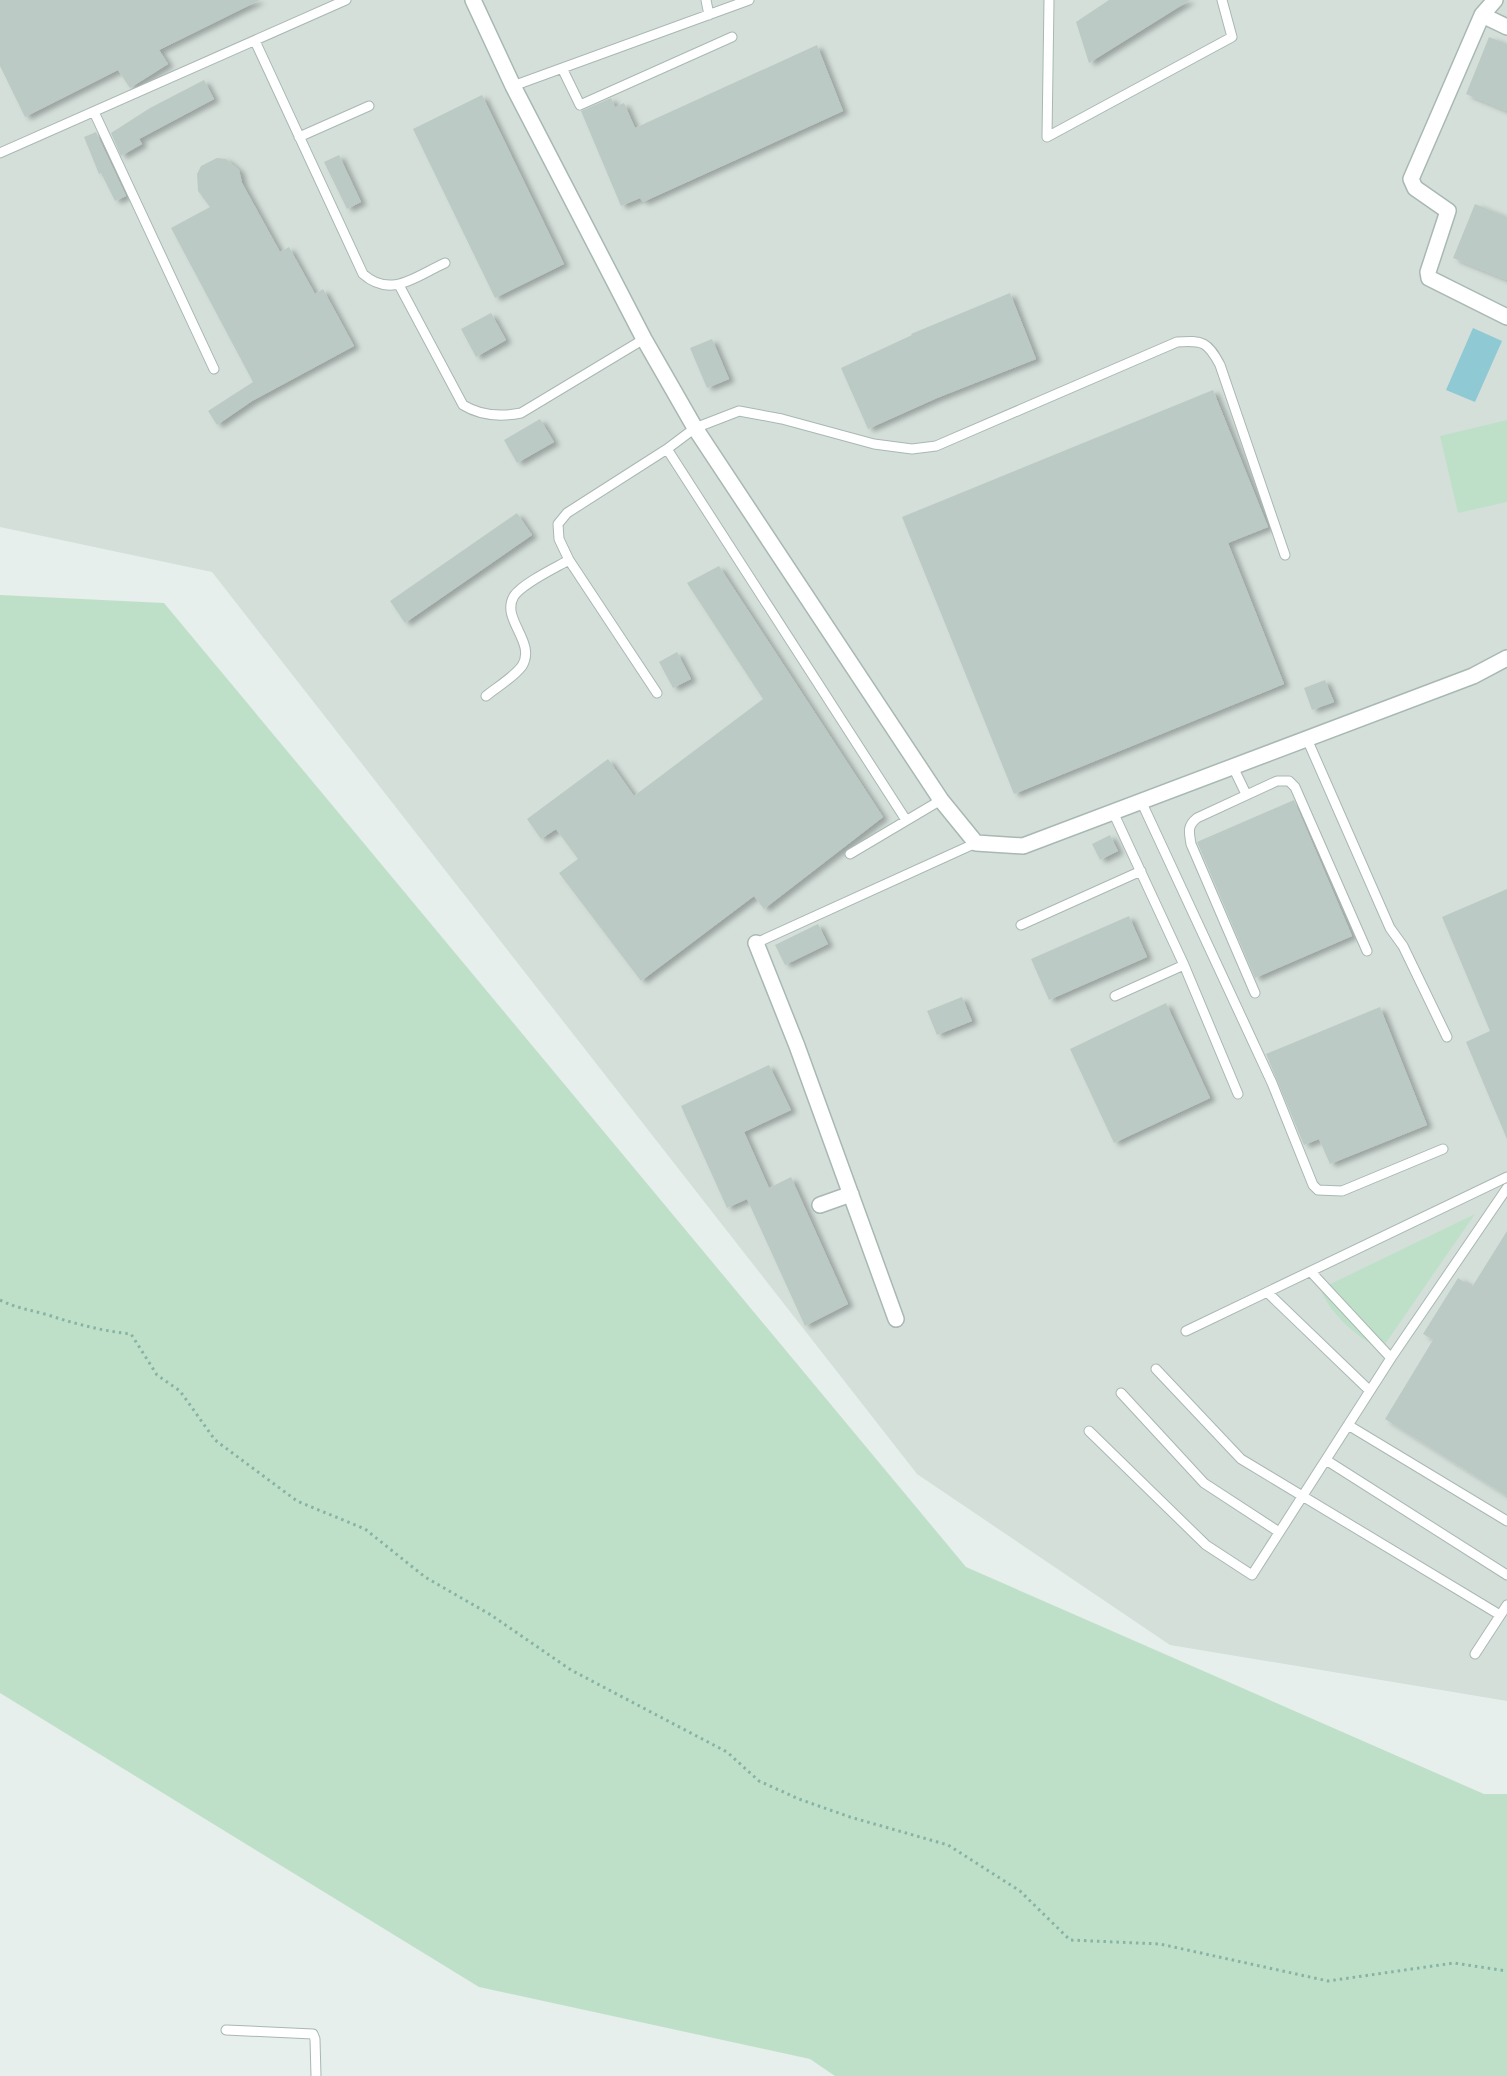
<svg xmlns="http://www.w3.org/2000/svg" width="1507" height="2076" viewBox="0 0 1507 2076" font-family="Barlow,sans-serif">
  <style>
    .built { fill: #d4dfda }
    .green { fill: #bfe0c8 }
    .water { fill: #8ec9d4 }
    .building { fill: #bbcac4; filter: url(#shadow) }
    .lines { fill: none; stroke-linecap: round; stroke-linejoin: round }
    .lane-casing { stroke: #a8b8b2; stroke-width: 11 }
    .street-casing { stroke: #a8b8b2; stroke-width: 18 }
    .path { stroke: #86b3a5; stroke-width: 3; stroke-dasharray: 2.5 4; stroke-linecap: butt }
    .lane { stroke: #fff; stroke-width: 9 }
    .street { stroke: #fff; stroke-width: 15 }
  </style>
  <defs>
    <filter id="shadow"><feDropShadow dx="5.5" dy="3" stdDeviation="2.5" flood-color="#0004"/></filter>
  </defs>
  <rect width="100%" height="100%" fill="#e6efeb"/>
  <path class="built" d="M0,0H1507V1701L1170,1645L917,1474L212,572L0,527Z"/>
  <path class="green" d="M1507,420V502L1458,513L1440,436Z
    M0,595L164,603L966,1567L1484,1794H1507V2076H835L810,2059L479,1987L0,1693Z
    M1475,1214L1381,1350C1355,1335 1332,1316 1320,1289Z"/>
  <path class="water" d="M1473,328L1502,341L1475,402L1446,390Z"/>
  <path class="building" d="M0,0H260L159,50L168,64L130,88L118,70L25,117L0,66Z
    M1109,0H1190L1089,63L1076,22Z
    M1489,37L1507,44V111L1466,94Z
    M817,45L843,111L643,202L640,198L621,206L581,111L611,98L615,107L624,103L635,128Z
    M204,80L214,99L139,139L142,144L121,156L111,133L150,108Z
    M482,95L564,264L495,298L413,129Z
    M96,132L126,196L115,201L101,173L99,174L84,137Z
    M339,155L361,202L347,209L324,162Z
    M217,158L226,159L239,170L242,183L280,252L289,247L315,294L323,289L354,346L252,401L217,425L208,411L253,382L171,228L210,207L198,191L197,174L201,166Z
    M1475,204L1507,217V280L1453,258Z
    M1010,293L1036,359L937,398L868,429L841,368L912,335L911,334Z
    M491,313L506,340L476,357L461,329Z
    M712,339L729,379L707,388L690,348Z
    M1213,390L1268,527L1228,543L1284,684L1014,794L902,517Z
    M540,419L554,442L517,463L504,440Z
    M517,513L532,535L405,623L390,601Z
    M719,566L883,817L764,909L754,896L641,981L559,873L578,859L556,829L541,839L527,819L608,759L634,796L763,699L687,583Z
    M677,652L691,679L673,688L659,662Z
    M1325,680L1334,702L1312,710L1304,688Z
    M1294,800L1352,936L1255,978L1197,842Z
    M1110,835L1118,851L1100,860L1092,844Z
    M1507,889V1139L1466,1042L1490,1031L1442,917Z
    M1129,916L1147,957L1049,1000L1031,959Z
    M818,924L828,944L785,965L775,945Z
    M962,997L972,1021L937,1035L927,1011Z
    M1166,1003L1210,1098L1114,1143L1070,1049Z
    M1380,1007L1427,1125L1330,1164L1319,1139L1304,1145L1266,1054Z
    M769,1065L791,1110L744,1132L769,1188L791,1177L848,1304L805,1326L747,1199L727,1208L681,1106Z
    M1507,1231V1496L1385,1419L1433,1340L1423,1334L1458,1278L1472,1287Z"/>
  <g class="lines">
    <defs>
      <path id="lane" d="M706,0L709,15
        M1049,0L1047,137L1232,37L1222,0
        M255,41L363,274C391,299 416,276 445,263
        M562,68L580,105L732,37
        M513,86L749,0
        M94,112L214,369
        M299,137L369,106
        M0,153L346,0
        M399,285L463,405C481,416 501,417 521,413L644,339
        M667,449L906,820
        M657,693L569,560L559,539L558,524L567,513L667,449L695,428L739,411L782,419L874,444L912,449L936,446L1177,342C1203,340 1208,342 1220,365L1285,555
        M486,696C497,687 514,677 522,666C537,642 500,619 514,596C523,583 555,568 569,560
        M1307,739L1390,928L1403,946L1447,1037
        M1233,767L1246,794
        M1141,801L1272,1083L1313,1185L1318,1190L1342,1191L1443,1149
        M1113,812L1184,965L1238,1094
        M850,854L941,800
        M1021,925L1141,871
        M756,943L976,843
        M1255,993L1191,844C1189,832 1187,826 1197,818L1277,781H1289L1295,787L1367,951
        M1115,996L1184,965
        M1311,1272L1391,1358
        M1267,1292L1370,1391
        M1186,1331L1507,1177
        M1156,1369L1241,1459L1500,1615
        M1121,1393L1204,1483L1279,1532
        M1348,1425L1507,1521
        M1089,1431L1206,1545L1252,1575L1391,1358L1507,1188
        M1326,1460L1507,1575
        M1475,1654L1507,1605
        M226,2030L313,2034L315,2039L316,2076"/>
      <path id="street" d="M473,0L513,86L644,339L695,428L941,800L976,843L1023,846L1473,676L1507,658
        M1495,0L1482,15L1411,179L1415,188L1448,211L1428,272L1429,278L1507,317
        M1482,15L1507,27
        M756,943L797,1046L896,1319
        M820,1205L851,1194"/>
    </defs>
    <use href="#lane" class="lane-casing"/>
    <use href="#street" class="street-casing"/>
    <path class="path" d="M0,1300C16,1308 31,1310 48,1315C76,1324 102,1331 131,1334L157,1375L180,1391L215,1440L297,1501L365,1529L425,1577L491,1615L571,1670L727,1752L759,1781L799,1799L850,1817L948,1845L1020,1891L1070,1940L1160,1944L1328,1981L1454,1963L1507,1971"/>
    <use href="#lane" class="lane"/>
    <use href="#street" class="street"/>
  </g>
</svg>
